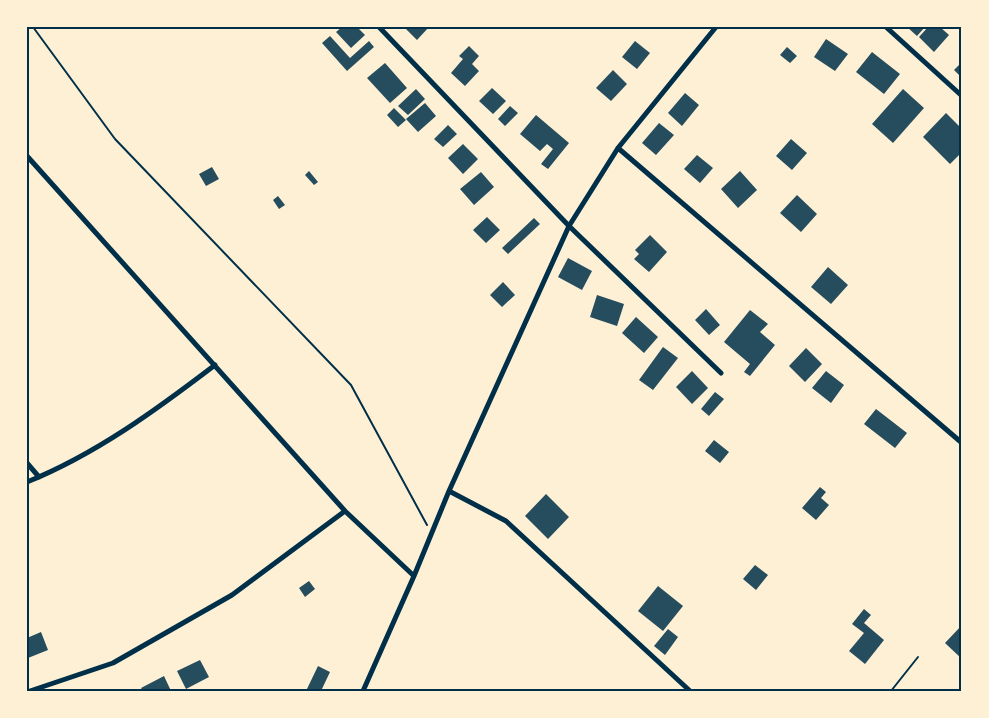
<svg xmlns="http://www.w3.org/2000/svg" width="989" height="718" viewBox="0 0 989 718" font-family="Overpass,sans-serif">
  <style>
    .building { fill: #264d5e }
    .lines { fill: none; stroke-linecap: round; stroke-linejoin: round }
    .path { stroke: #003049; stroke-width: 2 }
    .service { stroke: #003049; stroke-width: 2 }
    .minor { stroke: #003049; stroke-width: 5 }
    .neatline { fill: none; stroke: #003049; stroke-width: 2 }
  </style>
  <rect width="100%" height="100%" fill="#fdf0d5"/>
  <path class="building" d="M342,27H357L365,35L351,48L336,32Z
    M404,27H429L417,40Z
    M907,27H925L917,36Z
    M928,27H940L949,35L934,52L919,37Z
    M330,36L350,58L369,41L374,47L347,71L322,43Z
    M826,39L848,54L835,71L814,57Z
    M635,41L650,53L637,69L622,57Z
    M469,46L479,56L472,64L479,71L465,86L451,73L463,59L459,56Z
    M787,47L797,56L790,63L780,55Z
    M872,52L900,74L884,94L856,72Z
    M962,62V78L954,70Z
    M385,63L407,88L390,103L367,78Z
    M613,70L627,84L611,101L596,88Z
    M492,88L506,101L493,114L479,101Z
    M416,89L425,99L408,115L398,106Z
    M903,89L924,108L893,143L872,124Z
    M685,93L699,105L682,126L668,113Z
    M425,103L436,116L418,132L406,119Z
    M510,106L518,113L505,126L498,119Z
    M394,108L406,120L398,127L387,115Z
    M946,113L962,129V152L950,164L923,137Z
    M536,115L569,143L548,169L541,164L553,149L547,144L540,151L520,134Z
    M659,123L674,135L656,155L642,143Z
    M448,125L457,134L443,147L434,139Z
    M791,139L807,153L792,170L776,156Z
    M463,144L478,159L463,174L448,158Z
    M697,155L713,168L700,183L684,169Z
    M212,167L219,179L206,186L199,174Z
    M309,171L318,182L314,185L305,175Z
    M740,171L757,190L738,208L721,189Z
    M481,172L494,187L474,205L460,189Z
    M797,195L817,214L801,232L780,213Z
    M278,196L285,205L279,209L273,200Z
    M487,217L500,230L486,243L473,230Z
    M534,218L540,224L508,254L502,248Z
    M650,235L667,252L649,272L634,259L639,254L635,250Z
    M568,258L592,271L582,290L558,277Z
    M828,267L848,285L831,304L811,287Z
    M503,282L515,295L502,307L490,295Z
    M597,295L624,304L617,326L590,317Z
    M706,309L720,325L709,335L695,320Z
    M750,310L768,324L760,332L775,345L750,376L744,372L750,364L724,342Z
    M636,317L658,337L644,353L622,333Z
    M663,347L678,358L653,390L639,380Z
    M806,348L822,364L805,382L789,366Z
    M692,371L708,388L692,404L676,387Z
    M826,371L844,385L831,403L812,388Z
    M715,392L724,399L709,416L701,409Z
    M876,409L907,433L895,448L864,424Z
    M714,440L729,452L720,463L705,451Z
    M820,487L826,492L821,498L829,505L816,520L802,508Z
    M546,494L569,517L548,539L525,516Z
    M755,565L768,575L756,590L743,579Z
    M309,581L315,589L305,597L299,588Z
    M658,586L683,606L663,631L638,611Z
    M864,609L871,615L864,623L884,640L865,664L849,651L864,633L852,624Z
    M962,625V659L945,643Z
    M668,629L678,637L665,655L654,646Z
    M41,632L48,650L28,658L27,638Z
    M200,660L209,677L186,689L177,671Z
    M318,666L330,672L321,691H306Z
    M164,676L171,691H143L141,688Z"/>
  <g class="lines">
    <path class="path" d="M33,27L115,139L351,385L427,525"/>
    <path class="service" d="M891,691L918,657"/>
    <path class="minor" d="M379,27L569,226L721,373
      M886,27L962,96
      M618,148L962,443
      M27,156L345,511L414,576
      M27,463L39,477
      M27,482C96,454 156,410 215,365
      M449,491L506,521L690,691
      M30,691L113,663L232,595L345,511
      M363,691L414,576L449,491L569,226L618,148L716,27"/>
  </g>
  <rect width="989" height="718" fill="none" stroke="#fdf0d5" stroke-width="57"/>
  <rect x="28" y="28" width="932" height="662" class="neatline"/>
</svg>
